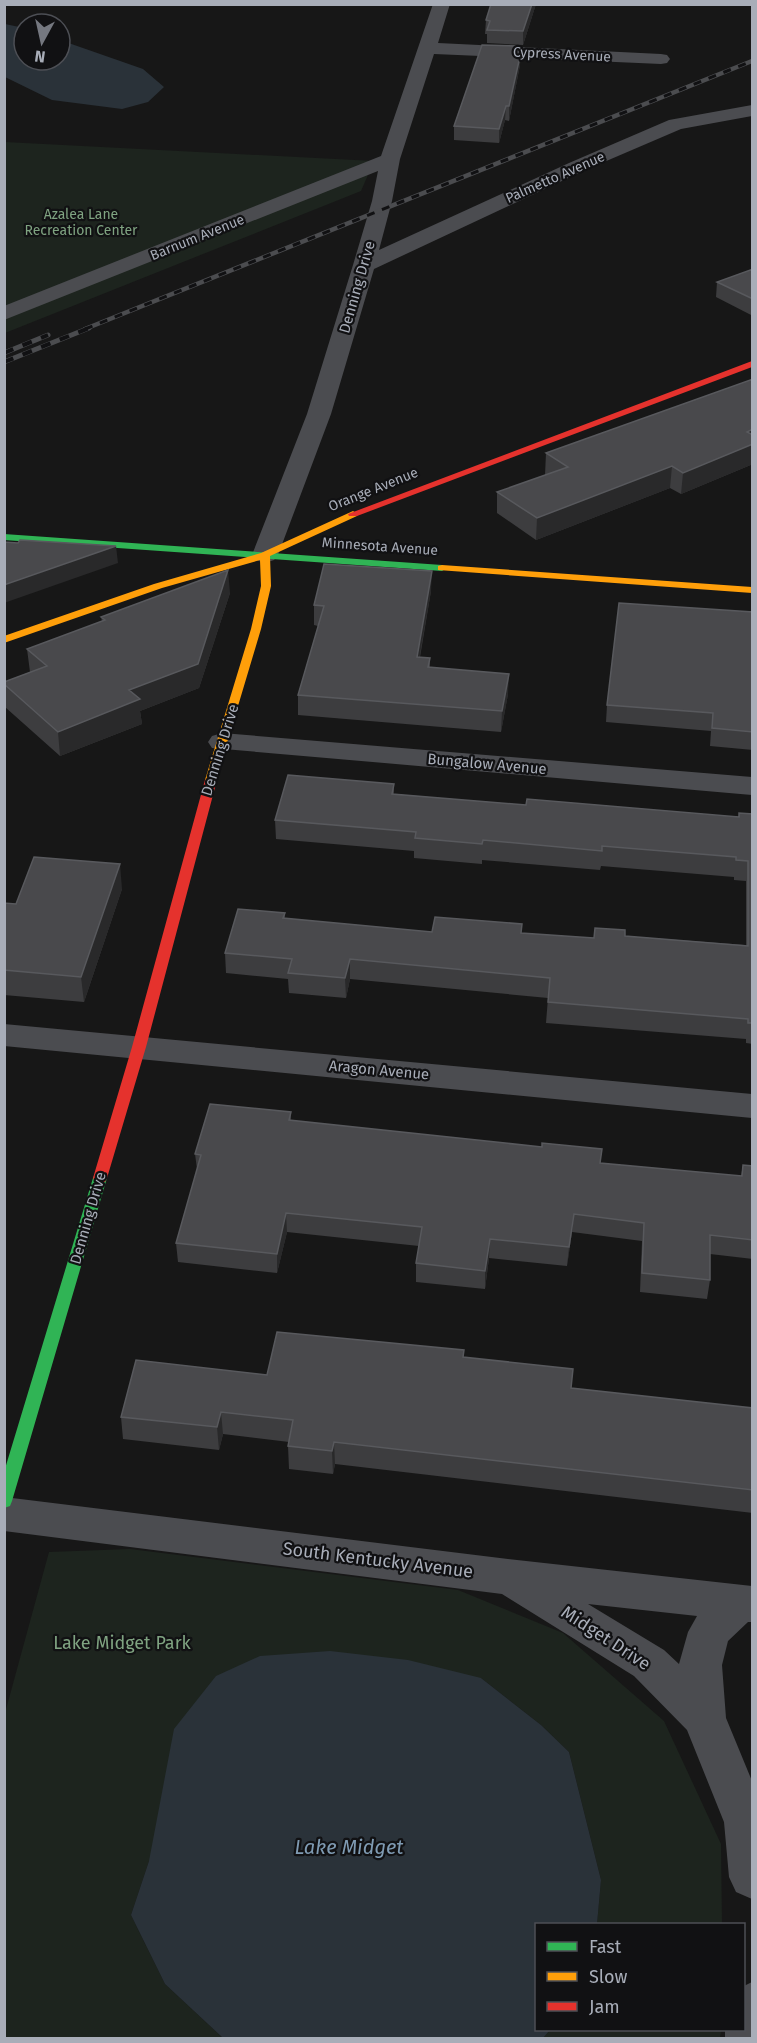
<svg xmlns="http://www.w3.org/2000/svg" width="757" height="2043" viewBox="0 0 757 2043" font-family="'Fira Sans',sans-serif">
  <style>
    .green { fill: #1d241e }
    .water { fill: #2a3239 }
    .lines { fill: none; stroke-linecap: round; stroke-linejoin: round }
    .street { fill: #4b4c50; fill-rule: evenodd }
    .fast { fill: #30b455; fill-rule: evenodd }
    .slow { fill: #ff9f0a; fill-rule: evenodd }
    .jam { fill: #e5322d; fill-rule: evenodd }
    .rail-far1-casing { stroke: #4b4c4f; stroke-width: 4.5 }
    .rail-casing { stroke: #4b4c4f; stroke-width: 5 }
    .rail-far1 { stroke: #111113; stroke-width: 3; stroke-dasharray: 8; stroke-linecap: butt }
    .rail { stroke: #111113; stroke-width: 4; stroke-dasharray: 10; stroke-linecap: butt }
    .wall { fill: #3d3d3f }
    .shaded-wall { fill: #29292a }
    .building { fill: #49494c; stroke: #58595d; stroke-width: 1.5 }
    .labels { text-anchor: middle; stroke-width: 4.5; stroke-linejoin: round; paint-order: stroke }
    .far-street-label { font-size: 14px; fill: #a8adb8; stroke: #111113 }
    .far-park-label { font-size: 14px; fill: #7fa381; stroke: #111113 }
    .street-label { font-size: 15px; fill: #a8adb8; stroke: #111113 }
    .near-street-label { font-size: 18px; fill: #a8adb8; stroke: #111113 }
    .near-park-label { font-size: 18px; fill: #7fa381; stroke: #111113 }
    .near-water-label { font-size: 20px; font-style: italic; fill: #7f9bb3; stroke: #111113 }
  </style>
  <rect width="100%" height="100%" fill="#171717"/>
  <path class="green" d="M5,142L374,161L361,191L5,333Z
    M130,1549L458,1590L563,1633L664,1721L721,1844L722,1924H597L601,1880L569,1752L541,1725L481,1678L149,1861L131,1915L165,1984L223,2038H5V1713L49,1552Z
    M550,2030H721L720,2038H543Z"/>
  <path class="water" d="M5,24L24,28V60H60V40L143,69L164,87L148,102L122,109L52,100L5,77Z
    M330,1651L408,1660L481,1678L541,1725L569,1752L601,1880L597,1924H536V2030H550L543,2038H223L165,1984L131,1915L149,1861L174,1729L216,1676L260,1656Z"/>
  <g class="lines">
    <path class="street" d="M433,4H450L438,43L661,54L667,55L670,59L667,63L661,64L434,54L400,159L392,201L379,250L569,163L669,120L752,105V116L681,129L583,171L374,269L331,414L278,555L274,560L265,563L256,560L252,555L307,414L353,265L372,201L378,171L4,320V306L381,156Z
      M222,733L752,777V795L212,748L208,742L212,736Z
      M4,1024L752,1094V1118L4,1046Z
      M4,1497L508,1559L752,1586V1622H748L728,1641L722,1665L726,1718L752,1781V1899L736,1892L729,1877L724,1822L687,1730L634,1676L502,1594L4,1531ZM588,1604L697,1616L688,1632L679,1664L664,1650Z
      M752,1982V2038H725V2030H744V1986Z"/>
    <path class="fast" d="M4,534L442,565L447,568L442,571L4,540Z
      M100,1173L105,1174L107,1178L12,1501L10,1506L4,1508V1472L93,1178L95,1174Z"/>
    <path class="slow" d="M353,511L358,514L357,516L270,556L271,586L261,629L215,783L211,784L205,780L251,629L261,586L260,560L162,588L4,643V636L154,584L261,553Z
      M442,565L752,587V593L438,570V566Z"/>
    <path class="jam" d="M752,361V367L357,516H349L348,514Z
      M211,776L217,780L146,1047L107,1178L105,1182H95L93,1178L132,1047L205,780Z"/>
    <defs>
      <path id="rail-far1" d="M85,329L752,61"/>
      <path id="rail" d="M4,353L48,335
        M4,362L89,328"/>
    </defs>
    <use href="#rail-far1" class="rail-far1-casing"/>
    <use href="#rail" class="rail-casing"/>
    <use href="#rail-far1" class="rail-far1"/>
    <use href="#rail" class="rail"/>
  </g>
  <path class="wall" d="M536,4L523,45L487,43V34H485L486,20Z
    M518,51L520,65L509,121L505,120L499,143L454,140V126Z
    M753,269V316L716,297L717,282Z
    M753,379V464L681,494L670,488L536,540L497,513V492L545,475L546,453Z
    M431,591L420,657L430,658V668L508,694L501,732L298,715V695L318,626L314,625V605Z
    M230,593L199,688L140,711L142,724L60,756L5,707L4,682L30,672L27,649L102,621L101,617Z
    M753,612V750L710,746L711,731L606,722L607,705Z
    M394,784V794L526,805L739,817L753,814V1044L746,1043V1039L546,1023L548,998L350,979L346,998L289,993L288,979L226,973L225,953L285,913V919L432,932L522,933L594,938L625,936L746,945V881L734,880V877L601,866L600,870L482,860V864L414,858V851L276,839L275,820Z
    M122,889L84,1002L4,995V903L16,904Z
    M291,1112V1121L542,1147L602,1149L600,1163L741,1176L743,1165L753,1166V1259L710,1254V1280L707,1299L640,1292L642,1241L572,1232L567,1266L489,1258L485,1289L416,1282V1263L419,1246L287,1232L277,1273L178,1262L176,1243L197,1169L195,1154Z
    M464,1350V1357L571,1388L753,1408V1513L335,1464L333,1474L289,1469L288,1446L289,1442L223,1434L219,1450L123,1439L121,1417L267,1375Z"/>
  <path class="shaded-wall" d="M532,4H536L523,45V31Z
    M521,52L520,65L509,121V106Z
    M506,106L505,120L499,143V129Z
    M753,429V464L681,494L683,473L747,432Z
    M672,466L670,488L536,540L537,518Z
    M116,546L118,563L4,603V585Z
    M228,570L230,593L199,688L140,711L142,724L60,756L58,732Z
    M432,571L431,591L416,677L417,657Z
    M509,674L508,694L501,732L502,711Z
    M120,864L122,889L84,1002L81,977Z
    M350,959V979L346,998L345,978Z
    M286,1213L287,1232L277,1273V1254Z
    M574,1214L572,1232L567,1266L569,1247Z
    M490,1239L489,1258L485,1289V1271Z
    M221,1412L223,1434L219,1450L217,1427Z
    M334,1442L335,1464L333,1474L332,1451Z"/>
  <path class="building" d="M491,4H532L523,31L487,30L490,21L486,20Z
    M482,45L518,46L517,51L521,52L509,106H506L499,129L454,126Z
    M753,269V299L717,282Z
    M753,379V429L747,432L753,435V444L683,473L672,466L537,518L497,492L568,467L546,453Z
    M20,540L116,546L4,585V542L18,543Z
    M324,564L432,571L417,657L430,658L428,667L509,674L502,711L298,695L324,606L314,605Z
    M228,570L198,664L129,690L140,699L58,732L4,684V682L47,666L27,649L105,620L101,617Z
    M619,603L753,612V732L712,728L713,713L607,705Z
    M288,775L394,784L392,794L526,805L527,799L739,817V813L753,814V1023H748V1019L548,1002L550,978L350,959L345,978L288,973L292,959L225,953L238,909L285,913L283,918L432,932L435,917L522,924L521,933L594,938L595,928L625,930V936L748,946V861L736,860V857L602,846V851L483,840L482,844L415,838L416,832L275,820Z
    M34,857L120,864L81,977L4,970V903L16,904Z
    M210,1104L291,1112L289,1120L542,1147V1143L602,1149L600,1163L742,1176L743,1165L753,1166V1240L710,1235V1280L642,1273L644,1223L574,1214L569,1247L490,1239L485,1271L416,1263L422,1227L286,1213L277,1254L176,1243L201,1155L195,1154Z
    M277,1332L464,1350L463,1357L573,1369L571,1388L753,1408V1490L334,1442L332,1451L288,1446L293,1420L221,1412L217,1427L121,1417L136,1360L267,1375Z"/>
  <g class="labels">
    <g class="far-street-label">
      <text transform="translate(562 54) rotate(3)" y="5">Cypress Avenue</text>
      <text transform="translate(555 177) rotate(-24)" y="5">Palmetto Avenue</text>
      <text transform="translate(197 237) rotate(-22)" y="5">Barnum Avenue</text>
      <text transform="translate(373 489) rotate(-22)" y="5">Orange Avenue</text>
      <text transform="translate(380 546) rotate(4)" y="5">Minnesota Avenue</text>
    </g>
    <g class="far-park-label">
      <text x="81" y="219">Azalea Lane<tspan x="81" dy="16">Recreation Center</tspan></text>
    </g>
    <g class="street-label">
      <text transform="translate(357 287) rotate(-74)" y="5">Denning Drive</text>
      <text transform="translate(220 750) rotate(-73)" y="5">Denning Drive</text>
      <text transform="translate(487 764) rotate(5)" y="5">Bungalow Avenue</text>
      <text transform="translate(379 1070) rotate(5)" y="5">Aragon Avenue</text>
      <text transform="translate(88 1218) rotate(-74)" y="5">Denning Drive</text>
    </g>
    <g class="near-street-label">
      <text transform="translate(378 1560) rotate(7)" y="6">South Kentucky Avenue</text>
      <text transform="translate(606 1638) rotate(33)" y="6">Midget Drive</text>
    </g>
    <g class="near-park-label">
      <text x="122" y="1649">Lake Midget Park</text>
    </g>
    <g class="near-water-label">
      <text x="349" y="1854">Lake Midget</text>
    </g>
  </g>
  <rect width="757" height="2043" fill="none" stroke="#a8adb8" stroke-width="12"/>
  <rect x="535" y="1923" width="210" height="108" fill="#111113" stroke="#4d4f55" stroke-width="1.5"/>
  <rect x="547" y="1942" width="30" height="9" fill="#30b455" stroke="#4d4f55" stroke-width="1.5"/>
  <text x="589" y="1953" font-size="18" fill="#a8adb8">Fast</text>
  <rect x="547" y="1972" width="30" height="9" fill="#ff9f0a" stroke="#4d4f55" stroke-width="1.5"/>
  <text x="589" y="1983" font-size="18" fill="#a8adb8">Slow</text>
  <rect x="547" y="2002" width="30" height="9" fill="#e5322d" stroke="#4d4f55" stroke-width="1.5"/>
  <text x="589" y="2013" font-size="18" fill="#a8adb8">Jam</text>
  <g transform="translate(42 42) rotate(188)"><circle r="28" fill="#111113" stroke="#4d4f55" stroke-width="1.5"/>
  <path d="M0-4.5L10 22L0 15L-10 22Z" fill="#757880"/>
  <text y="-9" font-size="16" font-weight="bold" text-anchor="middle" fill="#a8adb8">N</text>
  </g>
</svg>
